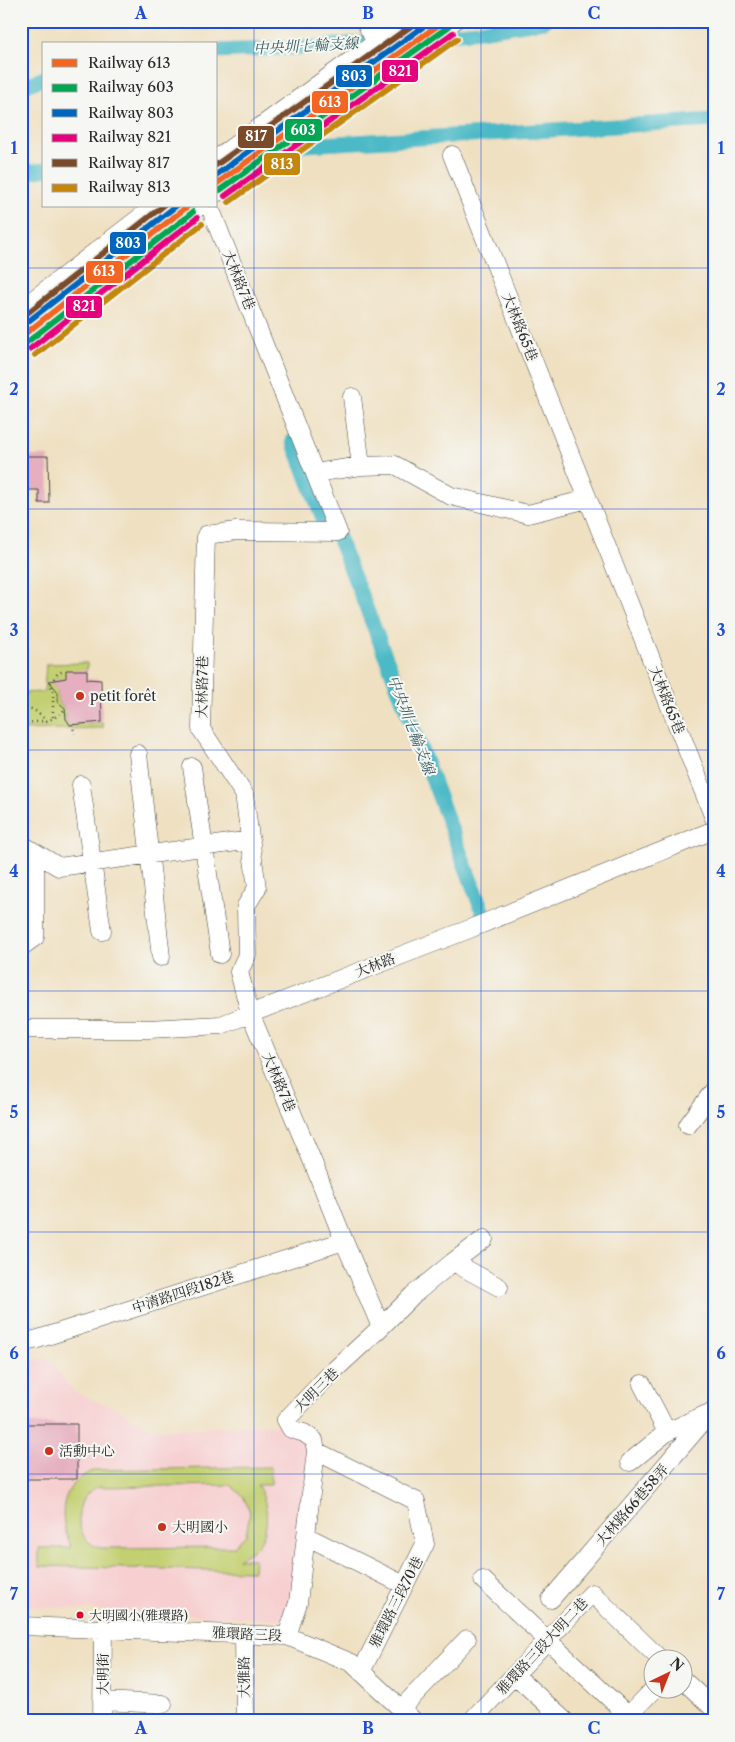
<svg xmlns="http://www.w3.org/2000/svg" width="735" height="1742" viewBox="0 0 735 1742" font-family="'Libre Caslon Text','Noto Serif TC',serif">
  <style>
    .built { fill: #f7cfd0 }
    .green { fill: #c3d071; stroke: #777e4e; fill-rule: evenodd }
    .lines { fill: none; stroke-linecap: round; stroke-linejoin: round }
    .canal { stroke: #4cb9c6; stroke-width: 15 }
    .building { fill: #e5afbf }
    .minor-casing { stroke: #484642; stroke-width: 19 }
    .path { stroke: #484642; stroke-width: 2.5; stroke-dasharray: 1 4; stroke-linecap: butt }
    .minor { stroke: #fff; stroke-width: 18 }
    .rail-1-casing { stroke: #f6f6f2; stroke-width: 10 }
    .rail-2-casing { stroke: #f6f6f2; stroke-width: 10 }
    .rail-3-casing { stroke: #f6f6f2; stroke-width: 10 }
    .rail-4-casing { stroke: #f6f6f2; stroke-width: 10 }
    .rail-5-casing { stroke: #f6f6f2; stroke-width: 10 }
    .rail-6-casing { stroke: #f6f6f2; stroke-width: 10 }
    .rail-1 { stroke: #f26522; stroke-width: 6 }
    .rail-2 { stroke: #00a651; stroke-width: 6 }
    .rail-3 { stroke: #0065bd; stroke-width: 6 }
    .rail-4 { stroke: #e5007d; stroke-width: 6 }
    .rail-5 { stroke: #7a4b2a; stroke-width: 6 }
    .rail-6 { stroke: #c4870b; stroke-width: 6 }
    .grid { fill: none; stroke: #1d4ed8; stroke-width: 1; stroke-opacity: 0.55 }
    .poi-dot { fill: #c8321e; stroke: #f6f6f2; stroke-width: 2 }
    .bus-dot { fill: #e4002b; stroke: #f6f6f2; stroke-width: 2 }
    .labels { text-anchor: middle; stroke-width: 4; stroke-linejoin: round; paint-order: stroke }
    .bus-label { font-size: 13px; fill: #2b2b2b; stroke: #f6f6f2; text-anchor: start }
    .street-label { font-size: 14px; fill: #2b2b2b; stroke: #f6f6f2 }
    .poi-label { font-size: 14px; fill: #2b2b2b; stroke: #f6f6f2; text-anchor: start }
    .water-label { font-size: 15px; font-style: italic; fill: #375d61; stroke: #f6f6f2 }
    .line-badge { stroke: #f6f6f2; stroke-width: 2 }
    .badge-label { font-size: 14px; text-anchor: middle; font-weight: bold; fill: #fff }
    .neatline { fill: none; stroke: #1d4ed8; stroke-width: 2 }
    .grid-label { font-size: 16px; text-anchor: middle; font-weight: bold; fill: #1d4ed8 }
  </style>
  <rect width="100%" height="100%" fill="#f6f6f2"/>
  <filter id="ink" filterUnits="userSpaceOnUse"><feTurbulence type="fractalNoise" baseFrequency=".02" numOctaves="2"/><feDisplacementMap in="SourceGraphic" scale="10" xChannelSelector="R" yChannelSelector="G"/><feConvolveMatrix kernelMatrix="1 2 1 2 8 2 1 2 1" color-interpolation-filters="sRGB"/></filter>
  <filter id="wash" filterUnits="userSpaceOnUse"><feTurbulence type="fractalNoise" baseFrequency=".0096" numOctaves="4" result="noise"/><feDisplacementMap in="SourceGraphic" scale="20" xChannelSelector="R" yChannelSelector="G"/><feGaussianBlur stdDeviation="1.12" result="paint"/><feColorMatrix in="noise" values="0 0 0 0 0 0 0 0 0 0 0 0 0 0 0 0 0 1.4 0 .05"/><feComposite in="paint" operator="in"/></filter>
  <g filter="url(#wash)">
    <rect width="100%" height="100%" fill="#efe0c1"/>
    <path class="built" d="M48,1358L74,1392L122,1411L154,1430L280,1424L311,1447L288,1620L21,1606V1364Z"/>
    <path class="green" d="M87,663V670L66,679L54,680L53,686L58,690V702L67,711L65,715L68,725L102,722L103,728L21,730V693L44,692L46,664Z
      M271,1467V1485H257C268,1499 270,1527 260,1542C255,1550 246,1555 238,1559H254L253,1571L39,1566V1548H72C57,1517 59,1483 95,1470ZM230,1485L243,1496L250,1512L246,1535L233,1547L101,1548C98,1547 93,1546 90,1543C76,1533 75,1504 88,1493C90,1490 95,1488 98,1487Z"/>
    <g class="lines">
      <path class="canal" d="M216,51L316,47L480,31L544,21
        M21,87L44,78
        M289,146L714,120
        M21,173L44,170
        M293,441L324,521
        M338,537L395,680L483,913"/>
    </g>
    <g id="blocks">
      <path class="building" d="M21,456H48L49,503H39V490H21Z
        M66,670H87V679L101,680L102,722L70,725L66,719L65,708L58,702V692L49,681L66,678Z
        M21,1424H77V1479H21Z"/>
    </g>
  </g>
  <g filter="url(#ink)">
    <use href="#blocks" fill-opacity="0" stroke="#484642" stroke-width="1"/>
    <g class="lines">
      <defs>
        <path id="minor" d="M365,21L376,43
          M357,56L409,53
          M452,155L714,818
          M216,159L405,21
          M216,193L454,21
          M213,215L338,532L236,531L206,535L201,729L244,794L257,888L246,906L247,955L239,972L250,1013L312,1160L344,1241L381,1327
          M21,309L155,206
          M21,345L200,206
          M352,397L361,466
          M315,473L361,466L395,465L451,496L528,514L588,499
          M138,754L161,957
          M192,767L220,954
          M81,785L102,931
          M21,844L59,867L251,840
          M21,947L35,937V853
          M21,1029H149L221,1025L467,930L714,830
          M688,1125L714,1090
          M453,1262L484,1239
          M21,1343L38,1339L344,1241
          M642,1384L667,1432
          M316,1451L416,1501L425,1544L361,1672
          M630,1462L667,1432L707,1414
          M306,1536L404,1585
          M483,1580L634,1721
          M551,1599L712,1411
          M21,1626L287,1636L352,1663L414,1721
          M244,1634L245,1721
          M287,1636L298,1603L316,1451L314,1440L304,1433L291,1429L286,1420L329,1375L381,1327L413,1295L453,1262L499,1287
          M515,1675L565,1721
          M682,1679L714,1709
          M102,1701L163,1704
          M401,1709L467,1639
          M102,1721L103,1628
          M471,1721L592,1593L661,1660
          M623,1721L653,1690"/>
      </defs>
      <use href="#minor" class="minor-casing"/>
      <path class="path" d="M21,706C34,708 39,713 47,722
        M53,717V690L50,684L58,673L64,671
        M21,723C40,721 51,724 65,709
        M73,724L74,734
        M22,736L23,723"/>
      <use href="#minor" class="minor"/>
      <defs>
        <path id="rail-1" d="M216,184L444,21
          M21,337L188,206"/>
        <path id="rail-2" d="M220,190L448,27
          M26,343L193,212"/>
        <path id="rail-3" d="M216,175L431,21
          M21,327L176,206"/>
        <path id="rail-4" d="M225,196L453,33
          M30,349L197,218"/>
        <path id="rail-5" d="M216,165L418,21
          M21,318L163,206"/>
        <path id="rail-6" d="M229,202L457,39
          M35,355L202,224"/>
      </defs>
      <use href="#rail-1" class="rail-1-casing"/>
      <use href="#rail-2" class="rail-2-casing"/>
      <use href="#rail-3" class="rail-3-casing"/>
      <use href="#rail-4" class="rail-4-casing"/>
      <use href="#rail-5" class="rail-5-casing"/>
      <use href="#rail-6" class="rail-6-casing"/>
      <use href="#rail-1" class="rail-1"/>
      <use href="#rail-2" class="rail-2"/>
      <use href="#rail-3" class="rail-3"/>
      <use href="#rail-4" class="rail-4"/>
      <use href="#rail-5" class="rail-5"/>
      <use href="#rail-6" class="rail-6"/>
    </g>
  </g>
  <path class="grid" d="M254,21V1721M481,21V1721M21,268H714M21,509H714M21,750H714M21,991H714M21,1232H714M21,1474H714"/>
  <g class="poi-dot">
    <circle cx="80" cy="696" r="5"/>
    <circle cx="49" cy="1451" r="5"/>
    <circle cx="162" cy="1527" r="5"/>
  </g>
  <circle class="bus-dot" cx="80" cy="1615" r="4.5"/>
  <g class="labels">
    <g class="bus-label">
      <text x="89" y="1620">大明國小(雅環路)</text>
    </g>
    <g class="street-label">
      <text transform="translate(239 280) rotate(68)" y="5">大林路7巷</text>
      <text transform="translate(520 327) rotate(68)" y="5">大林路65巷</text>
      <text transform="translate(202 687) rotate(-89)" y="5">大林路7巷</text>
      <text transform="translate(667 700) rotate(68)" y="5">大林路65巷</text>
      <text transform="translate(375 965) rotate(-21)" y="5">大林路</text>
      <text transform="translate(279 1082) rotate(67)" y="5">大林路7巷</text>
      <text transform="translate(183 1292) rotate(-18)" y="5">中清路四段182巷</text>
      <text transform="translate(316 1390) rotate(-45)" y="5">大明三巷</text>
      <text transform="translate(632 1505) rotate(-49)" y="5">大林路66巷58弄</text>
      <text transform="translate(396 1602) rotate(-63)" y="5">雅環路三段70巷</text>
      <text transform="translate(247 1634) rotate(3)" y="5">雅環路三段</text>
      <text transform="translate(542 1646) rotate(-47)" y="5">雅環路三段大明二巷</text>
      <text transform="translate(103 1674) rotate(-90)" y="5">大明街</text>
      <text transform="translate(244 1677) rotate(-91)" y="5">大雅路</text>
    </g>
    <g class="poi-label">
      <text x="90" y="701">petit forêt</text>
      <text x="59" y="1456">活動中心</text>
      <text x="172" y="1532">大明國小</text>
    </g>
    <g class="water-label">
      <text transform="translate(306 46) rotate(-3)" y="5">中央圳七輪支線</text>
      <text transform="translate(411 725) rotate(69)" y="5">中央圳七輪支線</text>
    </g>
  </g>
  <g class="line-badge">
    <rect x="381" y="59" width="38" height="24" rx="5" fill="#e5007d"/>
    <rect x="335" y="64" width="38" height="24" rx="5" fill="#0065bd"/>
    <rect x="311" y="90" width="38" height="24" rx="5" fill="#f26522"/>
    <rect x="284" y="118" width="39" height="24" rx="5" fill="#00a651"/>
    <rect x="237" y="125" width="38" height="24" rx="5" fill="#7a4b2a"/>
    <rect x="263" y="152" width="38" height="24" rx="5" fill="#c4870b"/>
    <rect x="109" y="231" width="38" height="24" rx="5" fill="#0065bd"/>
    <rect x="85" y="260" width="39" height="24" rx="5" fill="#f26522"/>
    <rect x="65" y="295" width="38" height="24" rx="5" fill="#e5007d"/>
  </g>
  <g class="badge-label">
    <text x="400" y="76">821</text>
    <text x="354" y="81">803</text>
    <text x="330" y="107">613</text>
    <text x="303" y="135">603</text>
    <text x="256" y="141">817</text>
    <text x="282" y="169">813</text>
    <text x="128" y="248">803</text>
    <text x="104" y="276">613</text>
    <text x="84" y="311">821</text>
  </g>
  <rect width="735" height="1742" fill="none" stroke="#f6f6f2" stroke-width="55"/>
  <rect x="42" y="42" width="175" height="165" fill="#f6f6f2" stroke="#a5a5a2"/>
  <rect x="52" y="59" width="25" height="8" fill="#f26522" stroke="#a5a5a2"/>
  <text x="88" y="68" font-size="15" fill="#2b2b2b">Railway 613</text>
  <rect x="52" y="84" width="25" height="8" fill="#00a651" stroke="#a5a5a2"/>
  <text x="88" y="92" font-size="15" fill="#2b2b2b">Railway 603</text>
  <rect x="52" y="109" width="25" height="8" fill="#0065bd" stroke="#a5a5a2"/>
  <text x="88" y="118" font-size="15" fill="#2b2b2b">Railway 803</text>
  <rect x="52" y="134" width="25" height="8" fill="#e5007d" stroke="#a5a5a2"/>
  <text x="88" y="142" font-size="15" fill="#2b2b2b">Railway 821</text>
  <rect x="52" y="159" width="25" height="8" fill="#7a4b2a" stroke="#a5a5a2"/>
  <text x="88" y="168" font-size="15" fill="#2b2b2b">Railway 817</text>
  <rect x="52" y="184" width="25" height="8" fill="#c4870b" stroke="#a5a5a2"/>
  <text x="88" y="192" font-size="15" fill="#2b2b2b">Railway 813</text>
  <g transform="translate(668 1674) rotate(43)"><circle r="24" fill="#f6f6f2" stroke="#a5a5a2"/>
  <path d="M0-4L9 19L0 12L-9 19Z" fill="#c8321e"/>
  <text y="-8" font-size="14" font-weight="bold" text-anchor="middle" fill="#2b2b2b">N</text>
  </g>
  <rect x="28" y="28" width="680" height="1686" class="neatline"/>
  <g class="grid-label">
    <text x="141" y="19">A</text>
    <text x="368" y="19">B</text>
    <text x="594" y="19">C</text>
    <text x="14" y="154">1</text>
    <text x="721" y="154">1</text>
    <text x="14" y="395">2</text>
    <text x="721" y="395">2</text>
    <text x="14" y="636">3</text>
    <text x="721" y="636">3</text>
    <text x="14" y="877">4</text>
    <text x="721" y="877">4</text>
    <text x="14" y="1118">5</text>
    <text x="721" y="1118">5</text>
    <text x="14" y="1359">6</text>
    <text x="721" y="1359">6</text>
    <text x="14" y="1600">7</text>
    <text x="721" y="1600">7</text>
    <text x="141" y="1734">A</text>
    <text x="368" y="1734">B</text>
    <text x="594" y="1734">C</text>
  </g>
</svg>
